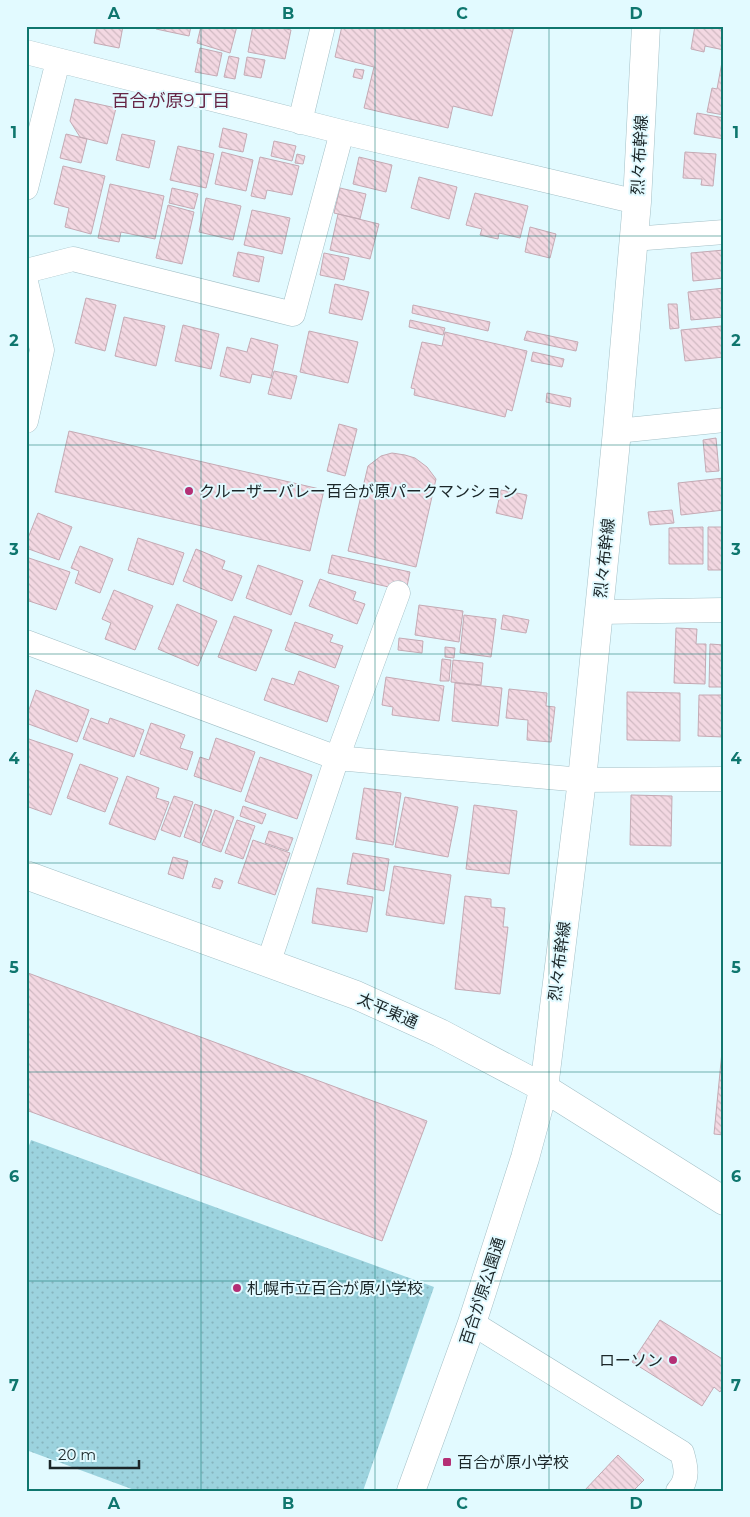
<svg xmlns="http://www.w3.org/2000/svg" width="750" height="1517" viewBox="0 0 750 1517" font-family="Montserrat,'Noto Sans JP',sans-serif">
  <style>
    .park { fill: url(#park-dots) }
    .building { fill: url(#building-back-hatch); stroke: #c4aab4 }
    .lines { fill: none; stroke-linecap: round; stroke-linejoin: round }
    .street-casing { stroke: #a4c0c7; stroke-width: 25 }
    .secondary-casing { stroke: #a4c0c7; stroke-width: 29 }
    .street { stroke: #fff; stroke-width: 24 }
    .secondary { stroke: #fff; stroke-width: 28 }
    .grid { fill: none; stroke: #0f766e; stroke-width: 1; stroke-opacity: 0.55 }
    .poi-dot { fill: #b42f75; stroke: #e2faff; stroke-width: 2 }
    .labels { text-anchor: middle; stroke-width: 4; stroke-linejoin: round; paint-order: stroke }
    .street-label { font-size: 16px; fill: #1b2628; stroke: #e2faff }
    .poi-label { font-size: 16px; fill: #1b2628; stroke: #e2faff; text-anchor: start }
    .neighbourhood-label { font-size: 18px; fill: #672646; stroke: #e2faff }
    .neatline { fill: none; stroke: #0f766e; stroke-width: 2 }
    .grid-label { font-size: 16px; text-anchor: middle; font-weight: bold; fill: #0f766e }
  </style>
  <defs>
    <pattern id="park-dots" width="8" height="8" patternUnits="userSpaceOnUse" patternTransform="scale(1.25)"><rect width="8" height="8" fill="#9cd3de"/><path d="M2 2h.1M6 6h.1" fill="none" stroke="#86b5be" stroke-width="1.8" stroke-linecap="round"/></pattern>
    <pattern id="building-back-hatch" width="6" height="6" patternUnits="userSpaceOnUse" patternTransform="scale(1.25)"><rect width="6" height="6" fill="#f3d8e2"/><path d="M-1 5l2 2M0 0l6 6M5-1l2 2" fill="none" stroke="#d0b9c2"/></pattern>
  </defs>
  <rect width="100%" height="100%" fill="#e2faff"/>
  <path class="park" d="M31,1140L434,1287L363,1491H137L26,1450V1154Z"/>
  <path class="building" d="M97,26H123L119,48L94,43Z
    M156,26H191L189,36L156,29Z
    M201,26H237L230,53L197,43Z
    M253,26H274L291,30L285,59L248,52Z
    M342,26H514L492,116L453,106L448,128L364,108L374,67L335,57Z
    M695,26H724V50L705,46L704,52L691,49Z
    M200,48L222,53L217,76L195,72Z
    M724,51V115L707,112L712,88L717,89Z
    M229,56L239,58L235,79L224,77Z
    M247,57L265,60L261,78L244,75Z
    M355,69L364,70L362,79L353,77Z
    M75,99L116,108L107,144L80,137L70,121Z
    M697,113L724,118V139L694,134Z
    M223,128L247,134L243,152L219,147Z
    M66,134L87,139L81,163L60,158Z
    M122,134L155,141L149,168L116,160Z
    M274,141L296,146L292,161L271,156Z
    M178,146L214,154L206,188L170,180Z
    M222,152L253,160L246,191L215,184Z
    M685,152L716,154L713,186L701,185L702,179L683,178Z
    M297,154L305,156L303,164L295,163Z
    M260,157L299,166L292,195L267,190L265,199L251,196Z
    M359,157L392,165L386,192L353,184Z
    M63,166L105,176L91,234L65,227L69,208L54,204Z
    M419,177L457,187L449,219L411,208Z
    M110,184L164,196L155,239L121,232L119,242L98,238Z
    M172,188L198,194L194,209L169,203Z
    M340,188L366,194L360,219L334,213Z
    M475,193L528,206L520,238L499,233L498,239L480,235L482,229L466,225Z
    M206,198L241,206L233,240L199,232Z
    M168,205L194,212L182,264L156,258Z
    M252,210L290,218L282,254L244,245Z
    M338,214L379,224L370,259L330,250Z
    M530,227L556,234L550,258L525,252Z
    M724,250V278L693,281L691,253Z
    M238,252L264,257L259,282L233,276Z
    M324,253L349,258L344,280L320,275Z
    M335,284L369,292L362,320L329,313Z
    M724,288V317L691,320L688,292Z
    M86,298L116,305L105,351L75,343Z
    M668,304H677L679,328L670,329Z
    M413,305L490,322L488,331L412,313Z
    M124,317L165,326L156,366L115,356Z
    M410,320L445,328L443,335L409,327Z
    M183,325L219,334L211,369L175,361Z
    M721,326L724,357L685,361L681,330Z
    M309,331L358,342L348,383L300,372Z
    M527,331L578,342L576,351L524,340Z
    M445,332L527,351L512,411L507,409L505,417L414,395L415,389L411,388L422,342L442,346Z
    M251,338L278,345L271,378L252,374L250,383L220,376L227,347L247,352Z
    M533,352L564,359L562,367L531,361Z
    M274,371L297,376L291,399L268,394Z
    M547,393L571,398L570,407L546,402Z
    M339,424L357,429L345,476L327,471Z
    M69,431L324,490L310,551L55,492Z
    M716,438L719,471L706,472L703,440Z
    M392,453L405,455L415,458L427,467L436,479L416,567L348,551L368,466L381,456Z
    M724,478V510L681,515L678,483Z
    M501,490L527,495L522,519L496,513Z
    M672,510L674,523L650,525L648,512Z
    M38,513L72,527L59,560L26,548V543Z
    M703,527V564H669V528Z
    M708,527H724V570H708Z
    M138,538L184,553L173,585L128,570Z
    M80,546L113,559L100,593L75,583L79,571L71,568Z
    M196,549L225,561L222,569L242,576L232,601L183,581Z
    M332,555L410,572L406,591L328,573Z
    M26,557L70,572L56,610L26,600Z
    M258,565L303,581L291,615L246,598Z
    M320,579L356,592L353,600L365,604L357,624L309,606Z
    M114,590L153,606L135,650L105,639L111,623L102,619Z
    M177,604L217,621L198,666L158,649Z
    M419,605L463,611L459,642L415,635Z
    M464,615L496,619L491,657L460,653Z
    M503,615L529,620L526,633L501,629Z
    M234,616L272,630L256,671L218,657Z
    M295,622L333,635L330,642L343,646L335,668L285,650Z
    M676,628L697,629L696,644H706L705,684L674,683Z
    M399,638L423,641L422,653L398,650Z
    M710,644L724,645V687H709Z
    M445,647L455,648L454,658L445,657Z
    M442,659L451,660L449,681H440Z
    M453,660L483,663L481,685L451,682Z
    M299,671L339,686L327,722L264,700L272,678L294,685Z
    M386,677L444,686L439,721L392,715L393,707L382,705Z
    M455,683L502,688L498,726L452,721Z
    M509,689L547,693L546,706L555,707L551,742L527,740L528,720L506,718Z
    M36,690L89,710L77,742L26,723V718Z
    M627,692L680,693V741L627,740Z
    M699,695H724V737L698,736Z
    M91,718L108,724L110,718L144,730L134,757L83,739Z
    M151,723L185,735L180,748L193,752L187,770L140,754Z
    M26,738L73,754L51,815L26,806Z
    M216,738L255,752L241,792L194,776L200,757L209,760Z
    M260,757L312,775L297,819L245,801Z
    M80,764L118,778L105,812L67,798Z
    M127,776L159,788L156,798L169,802L155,840L109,824Z
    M364,788L401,793L393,845L356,839Z
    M631,795L672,796L671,846L630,845Z
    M174,796L193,802L180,837L161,830Z
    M405,797L458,807L448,857L395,847Z
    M195,804L212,810L200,843L184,837Z
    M474,805L517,811L509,874L466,869Z
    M243,806L266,814L262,824L240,816Z
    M215,810L234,817L221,852L202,845Z
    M237,820L255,826L243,859L225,853Z
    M269,831L293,838L288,851L265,843Z
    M253,840L290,853L275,895L238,883Z
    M353,853L389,859L384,891L347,884Z
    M173,857L188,861L183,879L168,874Z
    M394,866L451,875L444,924L386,915Z
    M215,878L223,881L220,889L212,887Z
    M317,888L373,897L367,932L312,923Z
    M465,896L491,899V907L505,908L503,927H508L500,994L455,989Z
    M28,973L427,1121L382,1241L26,1110V979Z
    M724,1031V1135L714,1134Z
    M660,1320L724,1360V1386L720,1392L714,1387L702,1406L632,1362Z
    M618,1455L644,1480L633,1491H584Z"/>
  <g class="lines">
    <defs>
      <path id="street" d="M26,52L342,132L637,202
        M300,122L323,26
        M26,188L58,61
        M633,239L724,232
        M26,271L73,259L293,314L342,132
        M26,282L42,350L26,421
        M617,431L724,420
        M599,612L724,610
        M26,642L337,758L582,780L724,779
        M268,964L337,758L398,593
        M472,1323L682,1453C686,1467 689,1479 678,1491"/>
      <path id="secondary" d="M26,875L356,995L440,1033L544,1088L724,1201
        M411,1491L472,1323L525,1158L544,1088L582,780L617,431L637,202L646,26"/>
    </defs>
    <use href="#street" class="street-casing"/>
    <use href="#secondary" class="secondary-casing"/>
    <use href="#street" class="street"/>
    <use href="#secondary" class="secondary"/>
  </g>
  <path class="grid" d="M201,26V1491M375,26V1491M549,26V1491M26,236H724M26,445H724M26,654H724M26,863H724M26,1072H724M26,1281H724"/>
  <g class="poi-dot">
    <circle cx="189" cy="491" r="5"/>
    <circle cx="237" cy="1288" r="5"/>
    <circle cx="673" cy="1360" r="5"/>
    <rect x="442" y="1457" width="10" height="10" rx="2.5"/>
  </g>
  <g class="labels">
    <g class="street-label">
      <text transform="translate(639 155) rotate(-87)" y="6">烈々布幹線</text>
      <text transform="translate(604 558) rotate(-84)" y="6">烈々布幹線</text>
      <text transform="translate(559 961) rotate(-83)" y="6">烈々布幹線</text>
      <text transform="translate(388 1010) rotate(24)" y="6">太平東通</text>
      <text transform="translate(482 1291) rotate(-72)" y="6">百合が原公園通</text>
    </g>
    <g class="poi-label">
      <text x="199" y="497">クルーザーバレー百合が原パークマンション</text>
      <text x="247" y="1294">札幌市立百合が原小学校</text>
      <text x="663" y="1366" text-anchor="end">ローソン</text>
      <text x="457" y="1468">百合が原小学校</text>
    </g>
    <g class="neighbourhood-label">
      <text x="171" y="107">百合が原9丁目</text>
    </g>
  </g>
  <rect width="750" height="1517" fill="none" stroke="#e2faff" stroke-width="55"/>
  <path d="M50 1460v8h89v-8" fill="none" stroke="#1b2628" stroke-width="2.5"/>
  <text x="58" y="1460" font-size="15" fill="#1b2628" stroke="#e2faff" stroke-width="4" paint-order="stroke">20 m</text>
  <rect x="28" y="28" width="694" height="1462" class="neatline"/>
  <g class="grid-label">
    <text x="114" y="19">A</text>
    <text x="288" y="19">B</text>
    <text x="462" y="19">C</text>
    <text x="636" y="19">D</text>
    <text x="14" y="138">1</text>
    <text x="736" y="138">1</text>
    <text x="14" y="346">2</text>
    <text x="736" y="346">2</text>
    <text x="14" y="555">3</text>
    <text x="736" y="555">3</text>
    <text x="14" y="764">4</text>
    <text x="736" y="764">4</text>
    <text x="14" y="973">5</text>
    <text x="736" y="973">5</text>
    <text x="14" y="1182">6</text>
    <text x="736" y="1182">6</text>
    <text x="14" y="1391">7</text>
    <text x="736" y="1391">7</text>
    <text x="114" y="1509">A</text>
    <text x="288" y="1509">B</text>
    <text x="462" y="1509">C</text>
    <text x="636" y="1509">D</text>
  </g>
</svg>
